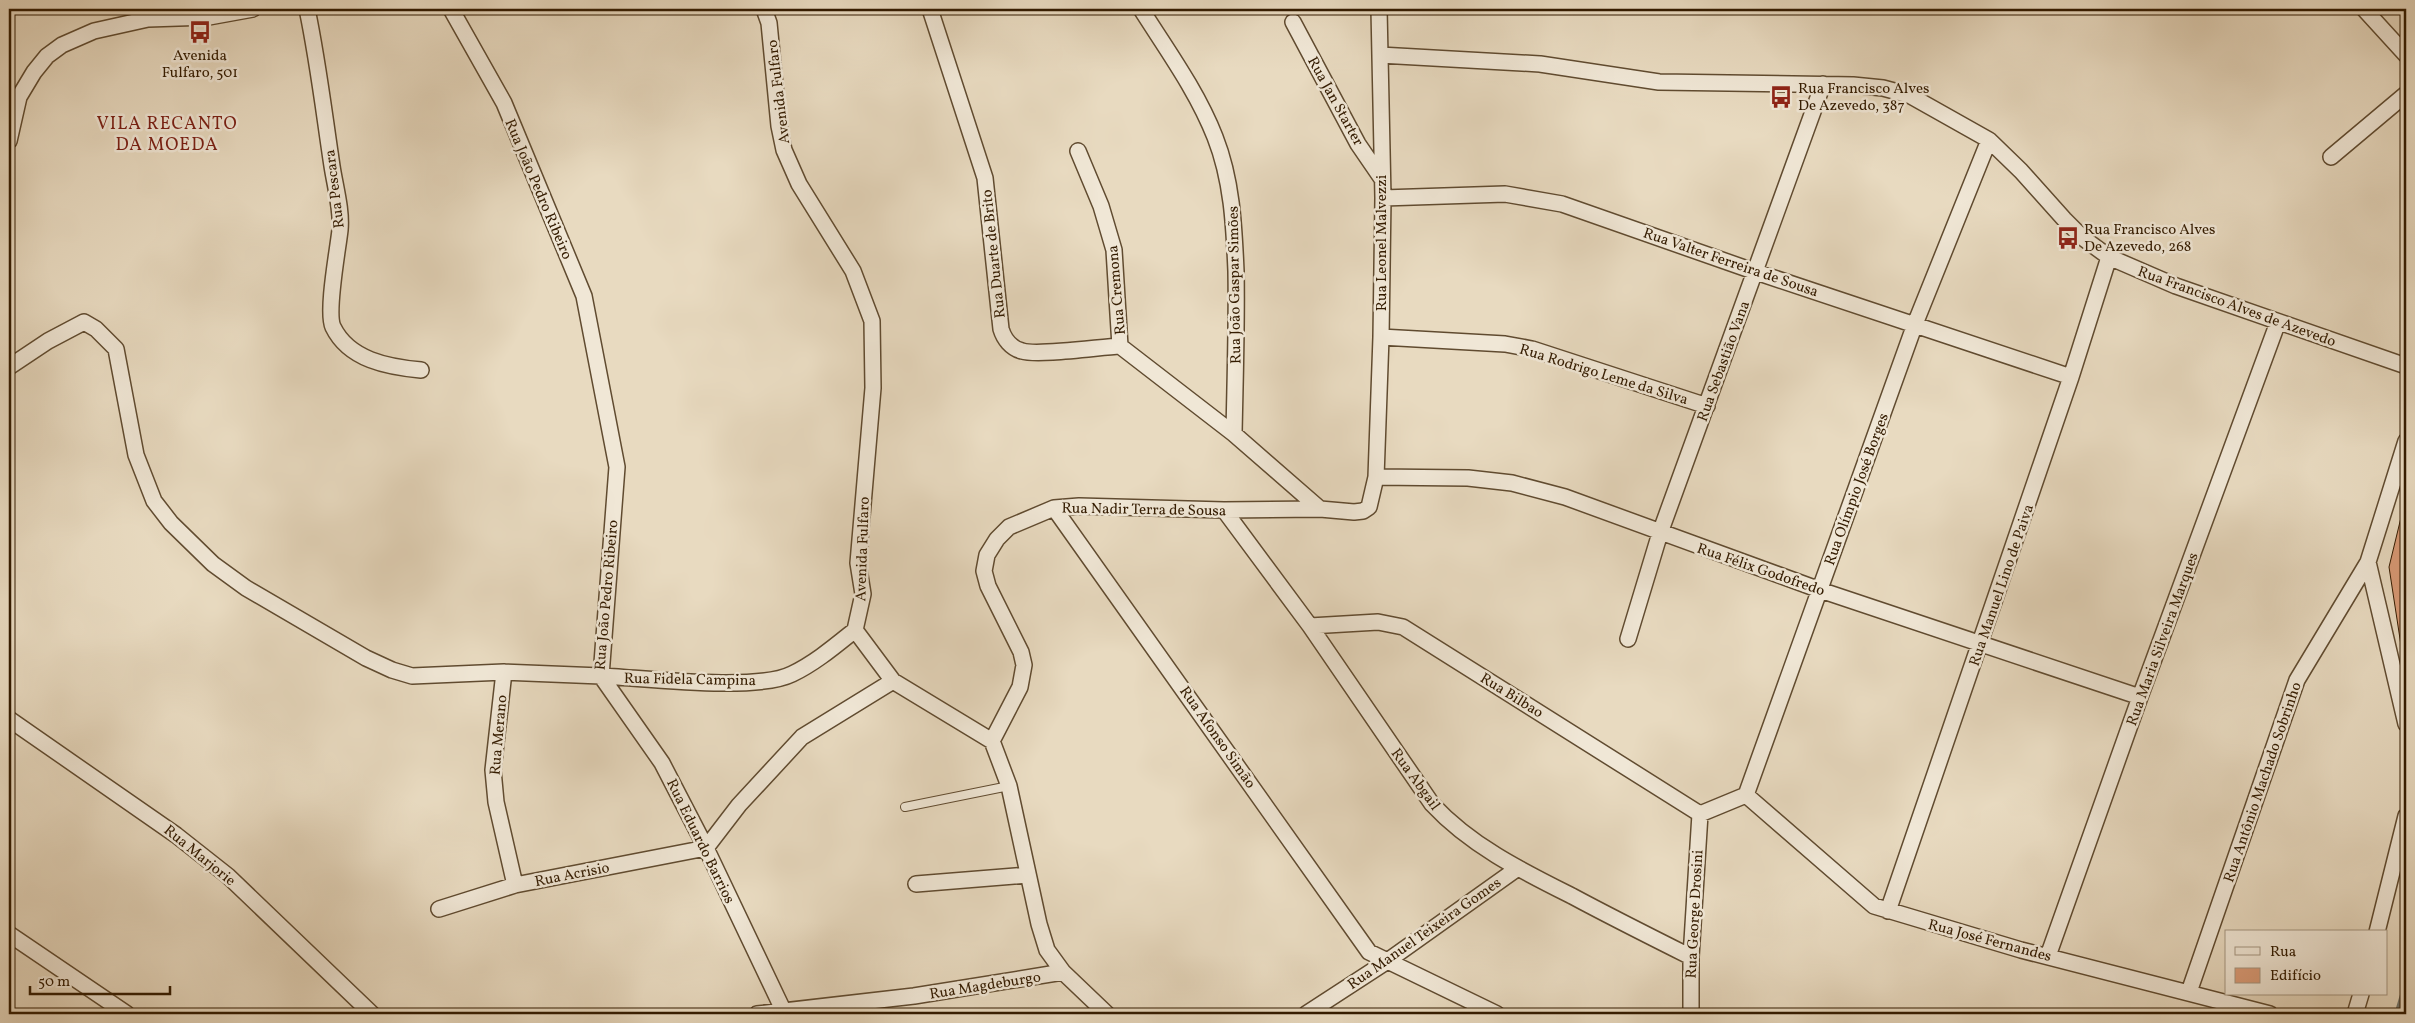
<svg xmlns="http://www.w3.org/2000/svg" width="2415" height="1023" viewBox="0 0 2415 1023" font-family="Vollkorn,serif">
  <style>
    .lines { fill: none; stroke-linecap: round; stroke-linejoin: round }
    .stream { stroke: #727972; stroke-width: 5.5 }
    .building { fill: #da9b77; stroke: #331b00 }
    .lane-casing { stroke: #604b30; stroke-width: 10 }
    .street-casing { stroke: #604b30; stroke-width: 18 }
    .lane { stroke: #f0e7d6; stroke-width: 8 }
    .street { stroke: #f0e7d6; stroke-width: 15 }
    .labels { text-anchor: middle; stroke-width: 5; stroke-linejoin: round; paint-order: stroke }
    .poi-label { font-size: 15px; fill: #331b00; stroke: #f0e7d6; text-anchor: start }
    .street-label { font-size: 15px; fill: #331b00; stroke: #f0e7d6 }
    .quarter-label { font-size: 18px; letter-spacing: 1px; fill: #7a1f14; stroke: #f0e7d6 }
  </style>
  <rect width="100%" height="100%" fill="#e8dac0"/>
  <filter id="stains"><feTurbulence type="fractalNoise" baseFrequency=".004" numOctaves="4"/><feColorMatrix values="0 0 0 0 .2 0 0 0 0 .09 0 0 0 0 .02 0 0 0 .5 -.17"/></filter>
  <radialGradient id="worn" r=".72"><stop offset=".6" stop-color="#630" stop-opacity="0"/><stop offset="1" stop-color="#630" stop-opacity=".3"/></radialGradient>
  <g class="lines">
    <path class="stream" d="M2397,1014L2406,984"/>
  </g>
  <path class="building" d="M2406,497V678L2389,567Z"/>
  <g class="lines">
    <defs>
      <path id="lane" d="M905,807L1009,786"/>
      <path id="street" d="M307,9C318,61 324,113 332,166C335,186 342,210 340,230C338,249 326,312 333,327C349,360 388,367 421,370
        M764,9L769,23L779,126L784,150L799,184L853,271L872,321L873,388L858,563L863,594L855,630L893,681L992,741L1009,786L1039,924L1047,950L1063,972L1107,1014
        M930,9L985,178L1001,329C1004,339 1011,348 1022,351C1038,356 1100,347 1120,346L1234,434L1320,509
        M1141,9C1167,50 1197,91 1215,137C1232,180 1234,225 1236,271C1237,325 1235,379 1234,434
        M2364,9L2406,55
        M1293,22L1358,144L1382,179
        M1380,55L1540,64L1659,82L1853,85L1883,88L1909,95L1989,140L2021,171L2064,219L2083,238L2109,257L2176,286L2406,366
        M9,141L19,97L34,72L47,56L62,45L94,31L148,19L209,17L253,9
        M1078,151L1101,206L1114,250L1120,346
        M2331,157L2406,94
        M1383,198L1505,194L1562,204L1756,272L2071,377
        M1381,337L1505,344L1532,349L1707,406
        M9,367L48,341L84,322L96,329L116,349L136,455L154,501L171,523L213,564L246,588L366,658L392,670L412,676L504,672L601,676L617,467L584,296L504,103L451,9
        M1376,477L1468,478L1512,483L1565,497L1820,590L2140,697
        M1054,508L1369,952L1497,1014
        M1224,510L1310,626L1432,804C1471,846 1522,871 1572,896C1611,917 1651,937 1691,957
        M2368,562L2406,724
        M1310,626L1378,622L1403,627L1700,814
        M1628,639L1660,533L1823,84
        M504,672L493,770L496,802L515,885
        M601,676L662,763L706,848L785,1014
        M601,676C644,678 756,692 792,674C815,663 835,646 855,630
        M9,719L176,835L228,876L372,1014
        M992,741L1020,687L1024,665L1021,652L988,586L984,571L987,555L997,539L1009,527L1054,508L1079,506L1224,510L1320,509L1354,512L1363,511L1369,507L1376,477L1381,337L1383,198L1379,9
        M1746,795L1874,906L2021,950L2270,1014
        M1700,814L1746,795L1915,324L1989,140
        M916,884L1028,875
        M439,909L515,885L706,848L739,805L802,737L893,681
        M1888,911L2071,377L2109,257
        M2377,932L2406,816
        M9,934L127,1014
        M2048,956L2140,697L2278,322
        M2189,992L2297,680L2368,562L2406,441
        M757,1014L914,996L1063,972
        M1306,1014L1386,962L1518,868
        M1691,1014V957L1700,814
        M2355,1014L2361,994"/>
    </defs>
    <use href="#lane" class="lane-casing"/>
    <use href="#street" class="street-casing"/>
    <use href="#lane" class="lane"/>
    <use href="#street" class="street"/>
  </g>
  <defs>
    <symbol id="bus-bare" viewBox="-9 -9 18 18"><path d="M-5-6H5V4H4V6H2V4H-2V6H-4V4H-5ZM-3.5-4V0h7V-4ZM-3.5 1.2v1.5H-2V1.2ZM2 1.2v1.5H3.5V1.2Z" fill="#8f2418" stroke="#f0e7d6" stroke-width="2.5" paint-order="stroke"/></symbol>
  </defs>
  <g fill-rule="evenodd">
    <use href="#bus-bare" x="184" y="16" width="32" height="32"/>
    <use href="#bus-bare" x="1765" y="81" width="32" height="32"/>
    <use href="#bus-bare" x="2052" y="222" width="32" height="32"/>
  </g>
  <g class="labels">
    <g class="poi-label">
      <text x="200" y="60" text-anchor="middle">Avenida<tspan x="200" dy="17">Fulfaro, 501</tspan></text>
      <text x="1798" y="93">Rua Francisco Alves<tspan x="1798" dy="17">De Azevedo, 387</tspan></text>
      <text x="2084" y="234">Rua Francisco Alves<tspan x="2084" dy="17">De Azevedo, 268</tspan></text>
    </g>
    <g class="street-label">
      <text transform="translate(778 92) rotate(-97)" y="5">Avenida Fulfaro</text>
      <text transform="translate(1336 101) rotate(61)" y="5">Rua Jan Starter</text>
      <text transform="translate(334 189) rotate(-97)" y="5">Rua Pescara</text>
      <text transform="translate(539 189) rotate(67)" y="5">Rua João Pedro Ribeiro</text>
      <text transform="translate(1381 243) rotate(-90)" y="5">Rua Leonel Malvezzi</text>
      <text transform="translate(993 254) rotate(-96)" y="5">Rua Duarte de Brito</text>
      <text transform="translate(1731 262) rotate(19)" y="5">Rua Valter Ferreira de Sousa</text>
      <text transform="translate(1234 285) rotate(-91)" y="5">Rua João Gaspar Simões</text>
      <text transform="translate(1116 290) rotate(-95)" y="5">Rua Cremona</text>
      <text transform="translate(2237 306) rotate(20)" y="5">Rua Francisco Alves de Azevedo</text>
      <text transform="translate(1723 361) rotate(-70)" y="5">Rua Sebastião Vana</text>
      <text transform="translate(1604 374) rotate(17)" y="5">Rua Rodrigo Leme da Silva</text>
      <text transform="translate(1856 489) rotate(-70)" y="5">Rua Olímpio José Borges</text>
      <text transform="translate(1144 509) rotate(1)" y="5">Rua Nadir Terra de Sousa</text>
      <text transform="translate(862 549) rotate(-88)" y="5">Avenida Fulfaro</text>
      <text transform="translate(1761 569) rotate(19)" y="5">Rua Félix Godofredo</text>
      <text transform="translate(2001 585) rotate(-71)" y="5">Rua Manuel Lino de Paiva</text>
      <text transform="translate(606 595) rotate(-85)" y="5">Rua João Pedro Ribeiro</text>
      <text transform="translate(2162 639) rotate(-70)" y="5">Rua Maria Silveira Marques</text>
      <text transform="translate(690 679) rotate(1)" y="5">Rua Fidela Campina</text>
      <text transform="translate(1512 695) rotate(32)" y="5">Rua Bilbao</text>
      <text transform="translate(498 735) rotate(-85)" y="5">Rua Merano</text>
      <text transform="translate(1218 737) rotate(55)" y="5">Rua Afonso Simão</text>
      <text transform="translate(1416 779) rotate(54)" y="5">Rua Abgail</text>
      <text transform="translate(2262 782) rotate(-71)" y="5">Rua Antônio Machado Sobrinho</text>
      <text transform="translate(701 841) rotate(64)" y="5">Rua Eduardo Barrios</text>
      <text transform="translate(200 855) rotate(39)" y="5">Rua Marjorie</text>
      <text transform="translate(572 874) rotate(-11)" y="5">Rua Acrisio</text>
      <text transform="translate(1694 914) rotate(-87)" y="5">Rua George Drosini</text>
      <text transform="translate(1424 933) rotate(-35)" y="5">Rua Manuel Teixeira Gomes</text>
      <text transform="translate(1990 940) rotate(15)" y="5">Rua José Fernandes</text>
      <text transform="translate(985 985) rotate(-9)" y="5">Rua Magdeburgo</text>
    </g>
    <g class="quarter-label">
      <text x="167" y="129">VILA RECANTO<tspan x="167" dy="21">DA MOEDA</tspan></text>
    </g>
  </g>
  <rect width="2415" height="1023" fill="none" stroke="#e8dac0" stroke-width="30"/>
  <rect x="10" y="10" width="2395" height="1003" fill="none" stroke="#331b00" stroke-width="2.5"/>
  <rect x="15" y="15" width="2385" height="993" fill="none" stroke="#331b00"/>
  <rect x="2225" y="930" width="162" height="65" fill="#f0e7d6" stroke="#a49580"/>
  <rect x="2235" y="947" width="25" height="8" fill="#f0e7d6" stroke="#a49580"/>
  <text x="2270" y="956" font-size="15" fill="#331b00">Rua</text>
  <rect x="2235" y="968" width="25" height="15" fill="#da9b77" stroke="#a49580"/>
  <text x="2270" y="980" font-size="15" fill="#331b00">Edifício</text>
  <path d="M30 986v8h140v-8" fill="none" stroke="#331b00" stroke-width="2.5"/>
  <text x="38" y="986" font-size="15" fill="#331b00" stroke="#f0e7d6" stroke-width="4" paint-order="stroke">50 m</text>
  <rect width="100%" height="100%" filter="url(#stains)"/>
  <rect width="100%" height="100%" fill="url(#worn)"/>
</svg>
